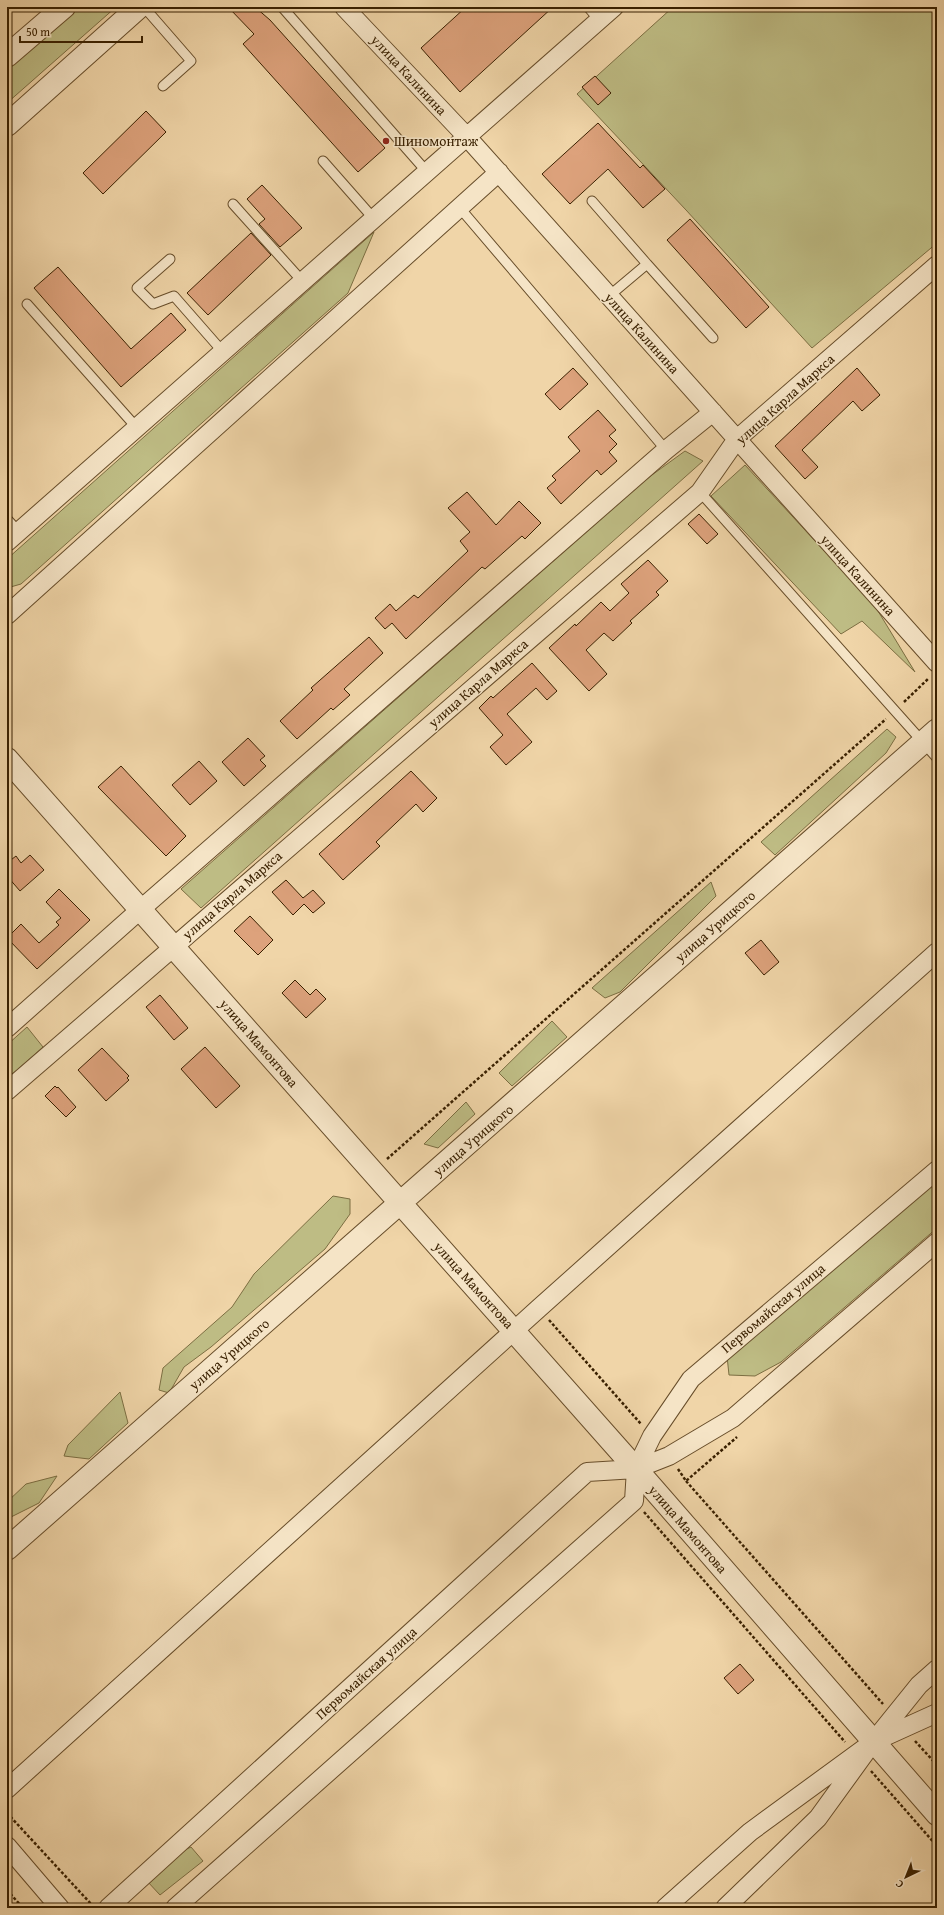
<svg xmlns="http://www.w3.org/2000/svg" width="944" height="1915" viewBox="0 0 944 1915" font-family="'Gentium Book Plus',serif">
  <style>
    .green { fill: #bebc84; stroke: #7c6e42 }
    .building { fill: #dda27c; stroke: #392000 }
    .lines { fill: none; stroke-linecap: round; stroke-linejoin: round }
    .service-casing { stroke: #674d2a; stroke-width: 11 }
    .minor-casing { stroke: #674d2a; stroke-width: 20 }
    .tertiary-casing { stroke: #674d2a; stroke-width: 24 }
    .path { stroke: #392000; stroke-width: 2.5; stroke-dasharray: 3 2; stroke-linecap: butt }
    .service { stroke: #f5e4c6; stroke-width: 9 }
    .minor { stroke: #f5e4c6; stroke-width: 18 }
    .tertiary { stroke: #f5e4c6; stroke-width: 22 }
    .poi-dot { fill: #8f2418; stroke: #f5e4c6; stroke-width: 1.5 }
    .labels { text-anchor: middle; stroke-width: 3; stroke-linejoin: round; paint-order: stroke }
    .street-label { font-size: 14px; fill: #392000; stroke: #f5e4c6 }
    .poi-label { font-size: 14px; fill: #392000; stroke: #f5e4c6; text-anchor: start }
  </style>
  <rect width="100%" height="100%" fill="#f0d5a8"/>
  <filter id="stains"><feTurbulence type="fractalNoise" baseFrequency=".005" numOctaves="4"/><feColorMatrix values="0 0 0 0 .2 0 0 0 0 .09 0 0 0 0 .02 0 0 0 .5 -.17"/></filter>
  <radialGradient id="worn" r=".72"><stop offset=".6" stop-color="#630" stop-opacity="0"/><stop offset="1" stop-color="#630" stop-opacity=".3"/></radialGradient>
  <path class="green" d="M76,7H116L7,103V67Z
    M673,7H937V243L812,348L686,210L577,94Z
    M374,232L348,293L21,584L7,588V559Z
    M685,451L703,461L201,908L181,889L645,480Z
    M745,465L875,606L915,672L862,621L841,634L711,496Z
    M887,729L896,737L886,753L775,855L761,842Z
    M711,882L716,896L620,992L605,998L592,988Z
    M552,1021L567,1037L512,1086L499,1073Z
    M27,1027L43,1047L7,1079V1045Z
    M466,1102L475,1114L438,1148L424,1144Z
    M937,1172V1228L781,1362L755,1376L729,1375L727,1356Z
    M333,1196L350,1199V1214L325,1249L211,1347L184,1367L169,1393L159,1390L163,1368L232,1307L254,1274Z
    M120,1392L128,1423L89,1459L64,1456L68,1445Z
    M57,1476L39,1503L11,1517L7,1511V1502L26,1484Z
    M191,1847L203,1861L160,1895L147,1881L163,1860Z"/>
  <path class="building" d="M228,7H255L270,20L385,148L358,172L243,44L254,34Z
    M466,7H553L460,92L421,48Z
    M595,76L611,93L598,105L582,87Z
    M146,111L166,132L103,194L83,173Z
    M598,123L640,168L643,165L665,189L643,208L608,169L570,204L542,174Z
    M262,185L302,228L280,247L259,224L265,219L247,199Z
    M690,219L769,307L746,328L667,240Z
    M251,233L271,255L208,315L187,293Z
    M58,267L131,349L171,313L186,330L121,387L34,288Z
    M573,368L588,384L560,410L545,394Z
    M857,368L880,395L862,411L853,401L802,450L818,467L805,479L775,446Z
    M598,410L616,430L609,436L617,444L609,452L617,461L601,475L597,470L561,504L547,488L556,480L552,476L580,451L568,437Z
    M467,492L496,525L519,501L541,523L525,539L522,536L485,569L482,567L406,639L392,623L385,629L375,618L390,604L396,611L414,595L418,598L468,551L460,541L470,532L448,508Z
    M699,514L718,534L707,544L688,524Z
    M648,560L668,581L656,592L659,595L630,621L632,623L613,641L604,633L586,650L607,674L589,691L549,648L575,624L576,626L601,602L610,611L629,593L621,584Z
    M369,637L383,653L344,689L350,695L333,710L331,708L297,739L280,721L313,690L311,688Z
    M532,663L557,691L547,700L536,688L507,714L532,742L506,765L490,747L503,735L479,708L491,696L493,698Z
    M248,738L265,756L260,760L266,766L244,786L222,762Z
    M199,761L217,781L190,805L172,785Z
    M121,766L186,836L166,856L98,787Z
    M411,771L437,798L423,812L416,804L376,842L380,846L343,880L319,854Z
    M30,855L44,870L20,891L7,876V863L16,856L21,863Z
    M286,880L303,898L313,890L325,903L313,913L304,904L293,915L272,892Z
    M59,889L90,920L37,969L7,938L21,924L39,943L59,925L56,922L61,918L46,902Z
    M250,916L273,940L258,955L234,931Z
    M761,940L779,962L764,975L745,953Z
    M295,980L310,995L316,989L326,999L306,1018L282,993Z
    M160,995L188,1028L174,1040L146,1007Z
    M205,1047L240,1086L216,1108L181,1069Z
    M102,1048L129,1076L127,1078L129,1080L106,1101L78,1070Z
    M55,1086L57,1088L58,1087L76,1107L66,1117L45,1096Z
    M740,1664L754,1680L738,1694L724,1678Z"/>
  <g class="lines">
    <defs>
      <path id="service" d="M144,7L191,61L163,86
        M282,7L427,172
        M588,7L599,20
        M323,161L374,219
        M592,201L647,264
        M233,204L303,282
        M459,207L666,450
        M170,259L137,288L153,304L174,296L223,352
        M609,296L647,264L713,338
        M27,304L137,428
        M700,492L937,758
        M7,519L19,532"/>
      <path id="minor" d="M344,7L467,137L937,663
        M7,542L614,7
        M7,615L499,172
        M7,1028L141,909L666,450L713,412
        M7,1091L700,492L737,439L937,265
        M7,1789L538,1309L937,952
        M7,1846L60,1908
        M108,1908L587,1472L636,1469L669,1456L733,1418L937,1242
        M175,1908L634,1501L636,1469L652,1436L691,1379L937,1170
        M665,1908L750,1832L873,1742L919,1685L937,1669
        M725,1908L818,1818L873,1742L937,1713"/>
      <path id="tertiary" d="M7,56L64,7
        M7,125L139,7
        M7,759L636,1469L937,1814
        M7,1549L937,730"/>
    </defs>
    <use href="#service" class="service-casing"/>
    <use href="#minor" class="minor-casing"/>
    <use href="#tertiary" class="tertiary-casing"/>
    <path class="path" d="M904,702L929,678
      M387,1159L886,719
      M549,1320L641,1424
      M678,1469L686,1481L737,1437
      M686,1481L883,1704
      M644,1512L845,1742
      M915,1741L937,1765
      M871,1771L937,1846
      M7,1813L92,1905
      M7,1890L23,1908"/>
    <use href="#service" class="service"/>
    <use href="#minor" class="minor"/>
    <use href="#tertiary" class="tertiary"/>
  </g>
  <circle class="poi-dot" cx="386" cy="141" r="4"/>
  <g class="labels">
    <g class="street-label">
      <text transform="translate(409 75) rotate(47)" y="5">улица Калинина</text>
      <text transform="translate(642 333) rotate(48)" y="5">улица Калинина</text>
      <text transform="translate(785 399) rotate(-42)" y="5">улица Карла Маркса</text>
      <text transform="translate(858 575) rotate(48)" y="5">улица Калинина</text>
      <text transform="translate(478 683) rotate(-41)" y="5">улица Карла Маркса</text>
      <text transform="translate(232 895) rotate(-41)" y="5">улица Карла Маркса</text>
      <text transform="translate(715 926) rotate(-41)" y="5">улица Урицкого</text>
      <text transform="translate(259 1043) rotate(49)" y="5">улица Мамонтова</text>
      <text transform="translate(473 1140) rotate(-41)" y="5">улица Урицкого</text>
      <text transform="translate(474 1285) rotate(48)" y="5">улица Мамонтова</text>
      <text transform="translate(773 1308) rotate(-40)" y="5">Первомайская улица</text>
      <text transform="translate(229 1354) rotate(-41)" y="5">улица Урицкого</text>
      <text transform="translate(688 1529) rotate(49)" y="5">улица Мамонтова</text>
      <text transform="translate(366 1673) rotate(-42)" y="5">Первомайская улица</text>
    </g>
    <g class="poi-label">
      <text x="394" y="146">Шиномонтаж</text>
    </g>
  </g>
  <rect width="944" height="1915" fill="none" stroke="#f0d5a8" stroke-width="24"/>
  <rect x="8" y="8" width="928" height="1899" fill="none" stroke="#392000" stroke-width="2"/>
  <rect x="12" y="12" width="920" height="1891" fill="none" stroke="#392000"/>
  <g transform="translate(906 1877) rotate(223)" stroke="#f5e4c6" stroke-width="3" paint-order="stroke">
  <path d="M0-3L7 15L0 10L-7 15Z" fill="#392000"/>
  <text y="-6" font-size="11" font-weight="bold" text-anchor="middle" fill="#392000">С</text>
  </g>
  <path d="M20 36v6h122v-6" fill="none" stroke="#392000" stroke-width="2"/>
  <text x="26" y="36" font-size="12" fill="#392000" stroke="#f5e4c6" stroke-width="3" paint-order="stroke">50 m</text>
  <rect width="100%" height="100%" filter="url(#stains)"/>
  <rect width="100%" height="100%" fill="url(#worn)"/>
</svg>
